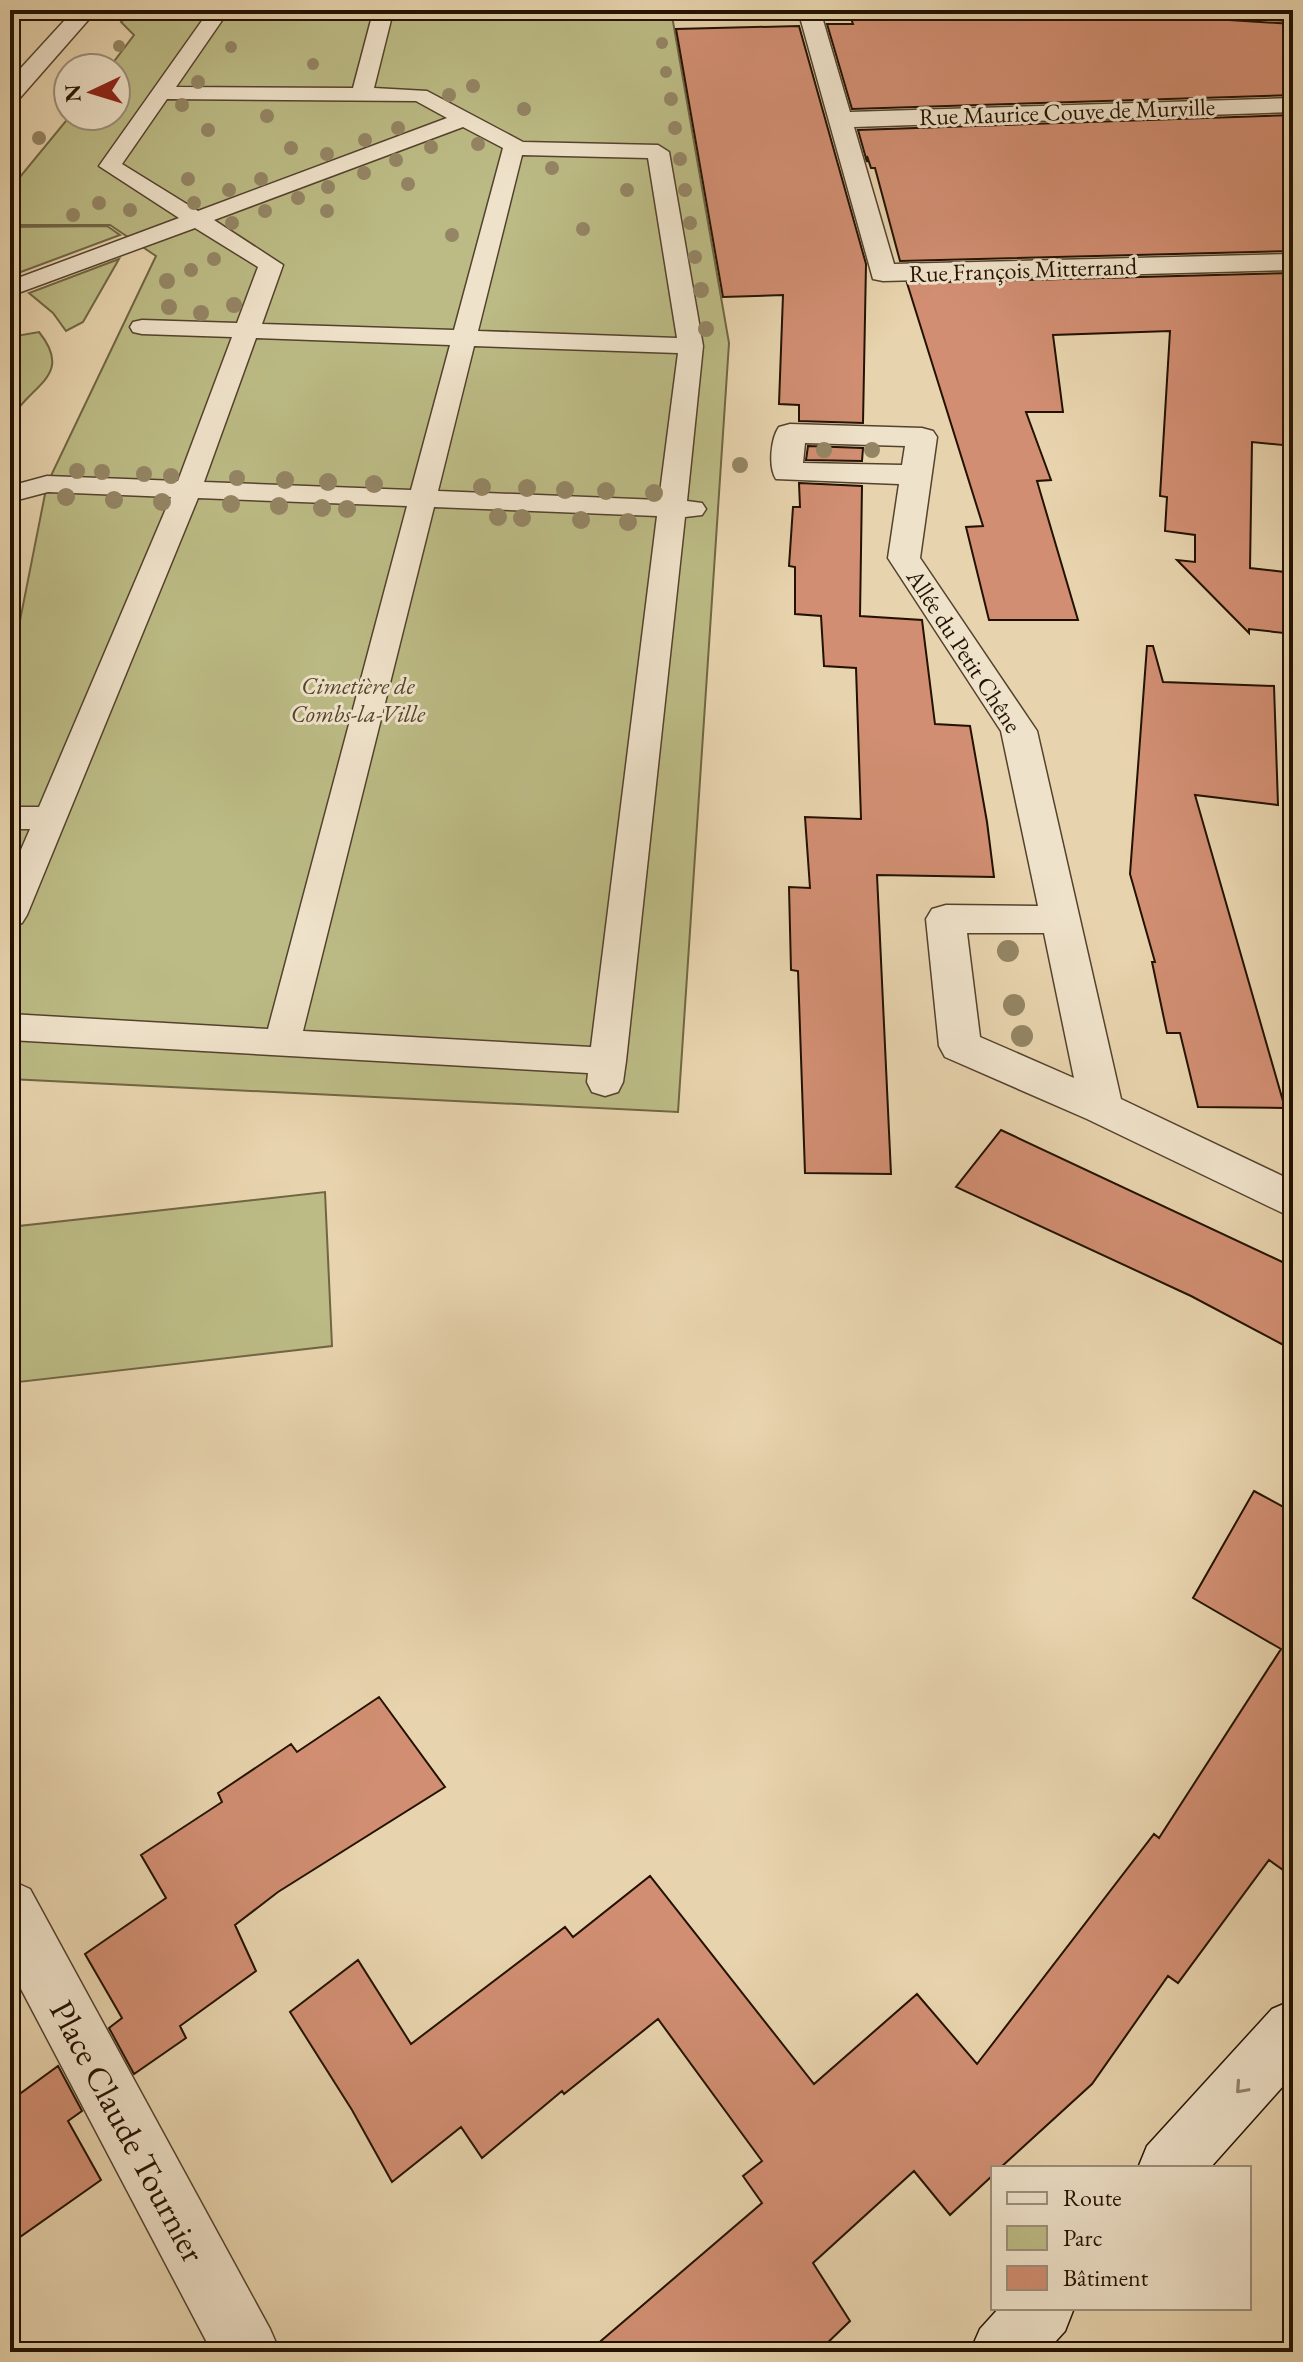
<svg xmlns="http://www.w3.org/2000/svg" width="1303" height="2362" viewBox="0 0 1303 2362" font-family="'EB Garamond',serif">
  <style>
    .green { fill: #bcbb85; stroke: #706644; stroke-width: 2 }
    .building { fill: #d18e72; stroke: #231202; stroke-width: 2 }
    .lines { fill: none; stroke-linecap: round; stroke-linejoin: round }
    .lane-casing { stroke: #54422d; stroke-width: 3 }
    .street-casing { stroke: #54422d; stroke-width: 3 }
    .secondary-casing { stroke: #231202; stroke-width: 3 }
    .lane { fill: #efe2ca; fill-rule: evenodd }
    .street { fill: #efe2ca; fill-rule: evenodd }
    .secondary { fill: #efe2ca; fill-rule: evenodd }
    .tree { fill: #948564 }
    .oneway { stroke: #938470 }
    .labels { text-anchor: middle; stroke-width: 6; stroke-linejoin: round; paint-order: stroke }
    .far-street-label { font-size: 24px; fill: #231202; stroke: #efe2ca }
    .far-park-label { font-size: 24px; font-style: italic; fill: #514529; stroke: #efe2ca }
    .near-street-label { font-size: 34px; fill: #231202; stroke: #efe2ca }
  </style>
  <rect width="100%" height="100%" fill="#e7d3ad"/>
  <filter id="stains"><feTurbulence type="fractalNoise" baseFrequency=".0025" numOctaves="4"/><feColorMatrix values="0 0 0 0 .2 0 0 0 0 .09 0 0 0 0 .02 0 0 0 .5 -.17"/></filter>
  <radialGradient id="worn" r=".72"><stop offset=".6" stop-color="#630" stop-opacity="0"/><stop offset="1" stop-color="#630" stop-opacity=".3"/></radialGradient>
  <path class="green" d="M133,10H671L729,343L678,1112L10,1079V671L47,484L156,256L110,225H10V189L70,116H116V68H109L134,35L121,22Z
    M107,226L120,235L10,276V227Z
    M119,259L83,322L66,331L53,313L29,293Z
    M39,332C77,379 23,386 10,424V337Z
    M325,1192L332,1346L10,1383V1227Z"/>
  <path class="building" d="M848,10H1003V13L1119,20V13L1293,24V95L852,109L827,24H853Z
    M799,26L866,264L863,423L799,421V405L779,404L783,295L723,297L676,29Z
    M1293,115V251L900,261L875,168H871L867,156V162L858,130Z
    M1293,273V446L1252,442L1250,568L1293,573V634L1249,629V633L1177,560L1195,562V535L1165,531L1167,497L1160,496L1170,331L1053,335L1063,412H1026L1051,480L1037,481L1078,620H989L966,527L983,526L907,283Z
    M808,446L863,448L862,461L806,460Z
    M799,483L862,486L860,616L922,620L935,724L970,726L987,822L994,877L877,875L891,1174L805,1173L798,971L791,970L789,887L810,888L805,817L861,819L856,668L824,666L821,616L795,614V567L789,566L793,507H800Z
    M1147,646H1153L1163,682L1274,686L1278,805L1195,795L1285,1108L1198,1107L1180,1033H1167L1152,962H1155L1130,874Z
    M1001,1130L1293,1267V1350L1191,1296L956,1187Z
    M1254,1491L1293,1512V1877L1269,1860L1178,1983L1168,1976L1092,2084L1000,2168H993V2175L950,2215L914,2171L813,2263L850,2321L818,2352H588L762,2203L743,2176L762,2161L658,2019L564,2094L562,2091L482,2158L461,2127L392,2182L352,2110L290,2012L358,1960L411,2044L565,1927L573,1937L650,1876L814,2084L917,1994L977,2064L1154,1834L1159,1838L1281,1649L1193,1598Z
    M379,1697L445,1787L278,1892L235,1925L256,1971L180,2026L186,2038L134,2074L109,2028L122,2018L85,1954L166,1898L141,1855L222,1802L218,1793L291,1744L297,1752Z
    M58,2066L82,2111L68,2121L101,2180L10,2244V2101Z"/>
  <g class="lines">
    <defs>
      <path id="lane" d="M213,13L223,19L176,87L353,88L371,20L381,14L391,20L374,88L427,91L523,142L658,145L669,152L703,346L687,501L702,503L706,509L702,515L685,517L626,1061L623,1082L618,1092L605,1096L592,1092L587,1082L588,1073L10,1040V1014L268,1029L407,506L198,498L27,915L22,923L10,927V875L30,829H10V807H39L171,497L48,492L10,502V486L47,476L178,481L232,337L142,334L133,332L130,327L133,322L142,320L237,323L258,267L195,228L10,296V281L179,218L99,166L206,15ZM167,99L416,101L447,118L198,211L122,164ZM463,127L503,148L454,330L262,324L283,265L214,220ZM522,155L648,158L677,338L478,331ZM256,338L450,345L411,490L204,482ZM474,346L678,353L659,500L438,491ZM434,507L657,516L591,1047L303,1031Z"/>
      <path id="street" d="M74,10H97L19,99L10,101V80Z
        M798,10H820L850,112L1293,98V112L854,127L894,264L1293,254V270L883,281L873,279Z
        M1220,10H1293V21L1231,17L1223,15Z
        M790,424L922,428L933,431L937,437L920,558L1037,731L1121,1099L1293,1181V1218L1087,1119L945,1057L939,1046L926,919L932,909L946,905L1038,906L1001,731L888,558L899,484L776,479C768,467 771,438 779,427ZM805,443L905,446L902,465L803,463ZM967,933H1044L1074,1078L980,1037Z
        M10,1880L30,1889L270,2329L280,2352H212L10,1968Z"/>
      <path id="secondary" d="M1293,2000V2075L1210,2168H1138L1147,2146L1272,2009Z
        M999,2308H1074L1065,2331L1046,2352H970L980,2329Z"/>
    </defs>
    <use href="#lane" class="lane-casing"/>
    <use href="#street" class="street-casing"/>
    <use href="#secondary" class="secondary-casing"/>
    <use href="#lane" class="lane"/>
    <use href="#street" class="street"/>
    <use href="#secondary" class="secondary"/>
  </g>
  <g class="tree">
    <circle cx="662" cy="43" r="6"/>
    <circle cx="119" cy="46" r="6"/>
    <circle cx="231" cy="47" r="6"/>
    <circle cx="313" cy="64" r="6"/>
    <circle cx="666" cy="72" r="6"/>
    <circle cx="198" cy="82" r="7"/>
    <circle cx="473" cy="86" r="7"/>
    <circle cx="449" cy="95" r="7"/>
    <circle cx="671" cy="99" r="7"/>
    <circle cx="182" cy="105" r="7"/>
    <circle cx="524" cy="109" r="7"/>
    <circle cx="267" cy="116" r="7"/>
    <circle cx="398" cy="128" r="7"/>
    <circle cx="675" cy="128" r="7"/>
    <circle cx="208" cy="130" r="7"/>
    <circle cx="39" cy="138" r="7"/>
    <circle cx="365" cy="140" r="7"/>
    <circle cx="478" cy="144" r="7"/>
    <circle cx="431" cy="147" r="7"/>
    <circle cx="291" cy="148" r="7"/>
    <circle cx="327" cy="154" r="7"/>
    <circle cx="680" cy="159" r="7"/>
    <circle cx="396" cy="160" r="7"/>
    <circle cx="552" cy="168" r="7"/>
    <circle cx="364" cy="173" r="7"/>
    <circle cx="188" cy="179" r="7"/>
    <circle cx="261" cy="179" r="7"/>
    <circle cx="408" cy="184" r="7"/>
    <circle cx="328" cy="187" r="7"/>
    <circle cx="229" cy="190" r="7"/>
    <circle cx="627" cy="190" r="7"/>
    <circle cx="685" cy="190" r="7"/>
    <circle cx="298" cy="198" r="7"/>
    <circle cx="99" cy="203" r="7"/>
    <circle cx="194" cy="203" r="7"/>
    <circle cx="130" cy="210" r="7"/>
    <circle cx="265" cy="211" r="7"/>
    <circle cx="327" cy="211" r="7"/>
    <circle cx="73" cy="215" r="7"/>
    <circle cx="232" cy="223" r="7"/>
    <circle cx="690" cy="223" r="7"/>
    <circle cx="583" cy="229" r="7"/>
    <circle cx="452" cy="235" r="7"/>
    <circle cx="695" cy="257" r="7"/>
    <circle cx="214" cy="259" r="7"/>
    <circle cx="191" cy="270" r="7"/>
    <circle cx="167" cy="281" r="8"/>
    <circle cx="701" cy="290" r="8"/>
    <circle cx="234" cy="305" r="8"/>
    <circle cx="169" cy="307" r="8"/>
    <circle cx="201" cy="313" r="8"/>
    <circle cx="706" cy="329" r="8"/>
    <circle cx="824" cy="450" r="8"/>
    <circle cx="872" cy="450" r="8"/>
    <circle cx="740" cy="465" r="8"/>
    <circle cx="77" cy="471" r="8"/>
    <circle cx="102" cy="472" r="8"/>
    <circle cx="144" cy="474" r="8"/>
    <circle cx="171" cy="476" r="8"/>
    <circle cx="237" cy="478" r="8"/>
    <circle cx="285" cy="480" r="9"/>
    <circle cx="328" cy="482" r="9"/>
    <circle cx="374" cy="484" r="9"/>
    <circle cx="482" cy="487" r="9"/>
    <circle cx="527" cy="488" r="9"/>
    <circle cx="565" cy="490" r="9"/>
    <circle cx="606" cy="491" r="9"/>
    <circle cx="654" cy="493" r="9"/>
    <circle cx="66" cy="497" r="9"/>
    <circle cx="114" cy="500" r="9"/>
    <circle cx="162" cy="502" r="9"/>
    <circle cx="231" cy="504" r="9"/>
    <circle cx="279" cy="506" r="9"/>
    <circle cx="322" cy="508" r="9"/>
    <circle cx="347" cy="509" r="9"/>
    <circle cx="498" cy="517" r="9"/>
    <circle cx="522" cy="518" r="9"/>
    <circle cx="581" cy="520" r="9"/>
    <circle cx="628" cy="522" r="9"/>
    <circle cx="1008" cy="951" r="11"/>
    <circle cx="1014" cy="1005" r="11"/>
    <circle cx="1022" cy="1036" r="11"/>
  </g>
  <defs><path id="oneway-chevron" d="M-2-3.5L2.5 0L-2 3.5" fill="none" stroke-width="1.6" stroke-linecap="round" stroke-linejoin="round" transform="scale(2)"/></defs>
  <use class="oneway" href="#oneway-chevron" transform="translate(1241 2088) rotate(132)"/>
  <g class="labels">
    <g class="far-street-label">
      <text transform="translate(1067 112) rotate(-2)" y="8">Rue Maurice Couve de Murville</text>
      <text transform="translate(1023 270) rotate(-2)" y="8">Rue François Mitterrand</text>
      <text transform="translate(964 651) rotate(57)" y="8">Allée du Petit Chêne</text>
    </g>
    <g class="far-park-label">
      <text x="358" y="694">Cimetière de<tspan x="358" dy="28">Combs-la-Ville</tspan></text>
    </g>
    <g class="near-street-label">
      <text transform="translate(128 2131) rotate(62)" y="12">Place Claude Tournier</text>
    </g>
  </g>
  <rect width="1303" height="2362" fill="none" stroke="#e7d3ad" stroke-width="40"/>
  <rect x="12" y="12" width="1279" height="2338" fill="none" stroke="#231202" stroke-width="4"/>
  <rect x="20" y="20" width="1263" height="2322" fill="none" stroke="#231202" stroke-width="2"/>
  <rect x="991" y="2166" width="260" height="144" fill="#efe2ca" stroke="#9d8f7a" stroke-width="2"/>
  <rect x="1007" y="2192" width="40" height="12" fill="#efe2ca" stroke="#9d8f7a" stroke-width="2"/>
  <text x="1063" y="2206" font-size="24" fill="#231202">Route</text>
  <rect x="1007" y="2226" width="40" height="24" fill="#bcbb85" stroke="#9d8f7a" stroke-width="2"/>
  <text x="1063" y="2246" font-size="24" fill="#231202">Parc</text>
  <rect x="1007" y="2266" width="40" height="24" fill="#d18e72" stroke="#9d8f7a" stroke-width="2"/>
  <text x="1063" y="2286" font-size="24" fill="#231202">Bâtiment</text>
  <g transform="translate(92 92) rotate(266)"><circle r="38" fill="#efe2ca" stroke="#9d8f7a" stroke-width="2"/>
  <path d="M0-6L14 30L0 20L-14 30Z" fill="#8f2418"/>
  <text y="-12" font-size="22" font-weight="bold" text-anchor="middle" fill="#231202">N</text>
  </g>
  <rect width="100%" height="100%" filter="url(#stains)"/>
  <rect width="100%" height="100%" fill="url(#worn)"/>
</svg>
